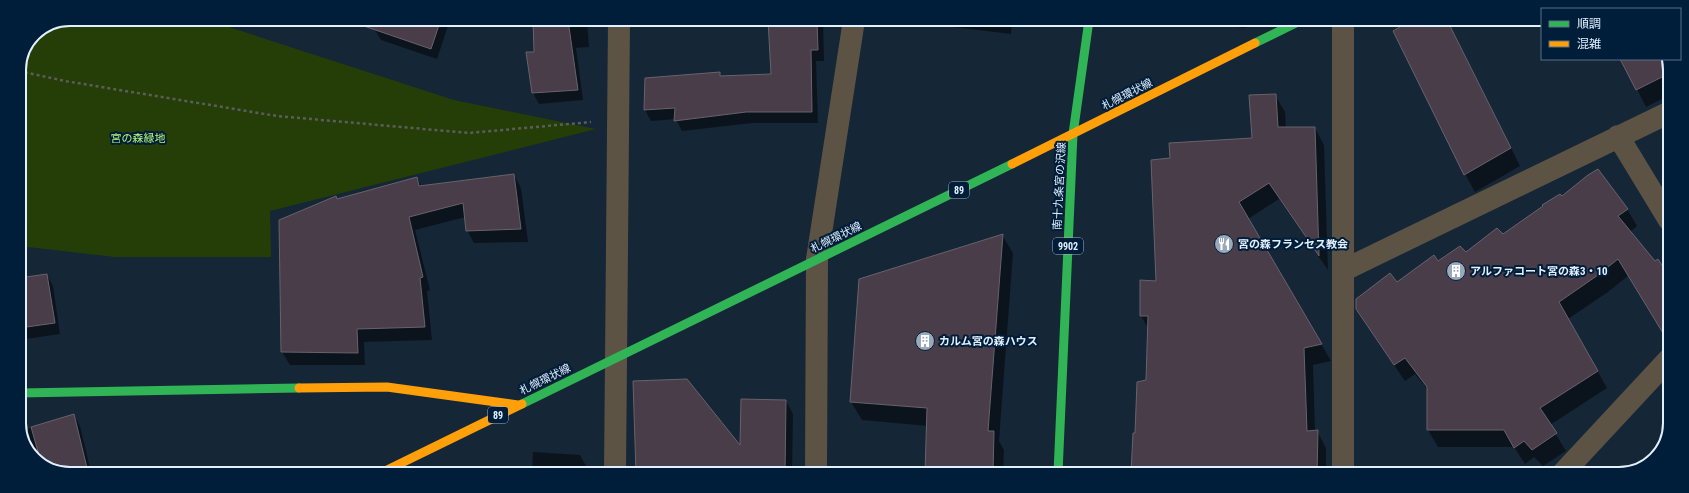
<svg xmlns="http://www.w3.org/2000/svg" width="1689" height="493" viewBox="0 0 1689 493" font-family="'Roboto Condensed','Noto Sans JP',sans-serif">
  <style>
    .green { fill: #253e07 }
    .shadow { fill: #0007 }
    .building { fill: #493d4a; stroke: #68626b }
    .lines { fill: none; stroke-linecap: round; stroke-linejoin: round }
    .path { stroke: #5c5d5b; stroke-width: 2.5; stroke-dasharray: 3 3; stroke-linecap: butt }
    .street { stroke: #5d5345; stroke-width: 22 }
    .fast { stroke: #30b455; stroke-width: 9 }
    .slow { stroke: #ff9f0a; stroke-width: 9 }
    .labels { text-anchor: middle; stroke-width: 4; stroke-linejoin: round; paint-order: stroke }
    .shield { fill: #001d39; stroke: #9eb1c4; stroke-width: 1 }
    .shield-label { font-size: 10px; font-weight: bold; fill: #e2f0ff }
    .street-label { font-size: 11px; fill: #e2f0ff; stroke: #001d39 }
    .park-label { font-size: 11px; fill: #b6f475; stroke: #001d39 }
    .poi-label { font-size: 11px; font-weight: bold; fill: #e2f0ff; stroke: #001d39; text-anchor: start }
    .rim { fill: none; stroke: #e2f0ff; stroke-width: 2 }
  </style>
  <rect width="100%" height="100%" fill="#152636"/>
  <path class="green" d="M70,19H204L454,100L596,129L270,211L271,257H115L19,246V70L34,34Z"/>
  <path class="shadow" d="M235,19H254L251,27Z
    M283,19H308L306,27Z
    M377,19H444L448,26L437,59L381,40L374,29Z
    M534,20H587L589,47L576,48L583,100L539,104L533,93L535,53Z
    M769,20H823L824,61H816L818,123H752L682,131L676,119L651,121L645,110L646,79L719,73L721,77L772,75Z
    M896,20H1012L1011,34Z
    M1185,20H1247L1246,28L1186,22Z
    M1447,20L1520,166L1475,192L1465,174L1395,31Z
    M1622,59H1667L1670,67V95L1646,107Z
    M1275,95L1285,112L1286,128H1315L1324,145L1328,270L1279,199L1248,219L1331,361L1313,365L1315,431H1317L1326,448V474L1132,473L1133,434H1136L1147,381L1148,328L1141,316V281L1157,283L1171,159L1253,139Z
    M514,175L521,188L528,242L474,243L467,230L465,217L415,230L430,290L427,291L432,340L364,342L365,365H290L282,352L280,221L337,200L417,178L422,187Z
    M1562,197L1627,209L1637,226L1630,232L1629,275L1608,292L1568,319L1607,388L1550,425L1566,451L1543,466L1534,457L1525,464L1514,447H1438L1428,430V390L1415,374L1405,381L1367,326L1356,309L1396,283L1438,262L1465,253L1503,235Z
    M1002,235L1013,253L999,441L1004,450L1003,473H926L928,426L862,420L851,402Z
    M47,275L53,286L60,334L19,340V279Z
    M786,401L793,414L792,473H637L741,448Z
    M74,415L80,426L91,472H57L32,456L19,426V420L24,430Z
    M1665,441L1650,463L1640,467Z
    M533,452L580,455L586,466V473H532Z
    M1606,466L1615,474H1599Z"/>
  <path class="building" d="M359,19H441L431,49L358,24Z
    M533,20H568L578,90L532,93L526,52H534Z
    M768,20H817L818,50H811L812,112H746L674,121L675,108L644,110L645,78L720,72V76L771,74Z
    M1412,20H1447L1511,148L1464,175L1393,31Z
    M1620,59H1667L1670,67V73L1636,90Z
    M1276,94L1278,127H1315L1319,256L1269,183L1239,202L1322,344L1304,348L1307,431L1318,430L1317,474L1131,473L1133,433H1135L1137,382L1146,380L1148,316H1140V280L1156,281L1151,160L1170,158L1169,143L1252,138L1249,95Z
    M1598,169L1628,209L1618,216L1655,261L1658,259L1669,276V343L1618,259L1598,275L1559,302L1598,371L1540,408L1557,433L1532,450L1524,441L1514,448L1504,430H1427V387L1405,358L1394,365L1356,309V299L1390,273L1397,282L1434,255L1438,261L1460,246L1466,252L1497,228L1503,234L1543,206L1542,205L1560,194L1562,196L1588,175Z
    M514,174L521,229L466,231L463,203L409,217L423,277L420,278L425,327L357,329L358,353L281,352L279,220L336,196L337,199L417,177L419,186Z
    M1003,234L988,431H994L993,473H925L927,408L850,402L859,279Z
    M47,274L55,323L19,328V278Z
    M687,379L740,445L741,399L786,400L785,473H636L633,381Z
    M74,414L88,472H57L41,462L31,427Z"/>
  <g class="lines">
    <path class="path" d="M19,71L65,81L277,116L469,133L591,122"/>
    <path class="street" d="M1618,136L1669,220
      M1344,270L1670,112
      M615,473L619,20
      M816,473L817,259L854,20
      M1343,474V20
      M1562,474L1669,359"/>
    <path class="fast" d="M1255,43L1302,20
      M19,393L299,388
      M522,404L1012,164
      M1058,473L1073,134L1089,20"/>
    <path class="slow" d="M1012,164L1255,43
      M299,388L387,387L518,405
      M381,473L522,404"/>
  </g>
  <defs>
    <symbol id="restaurant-disc" viewBox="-11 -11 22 22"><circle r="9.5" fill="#9aa9b9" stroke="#001d39"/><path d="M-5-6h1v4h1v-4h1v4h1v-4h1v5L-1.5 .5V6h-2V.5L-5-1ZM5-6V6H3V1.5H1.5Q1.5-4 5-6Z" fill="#fff"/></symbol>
    <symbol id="building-disc" viewBox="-11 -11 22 22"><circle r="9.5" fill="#9aa9b9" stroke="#001d39"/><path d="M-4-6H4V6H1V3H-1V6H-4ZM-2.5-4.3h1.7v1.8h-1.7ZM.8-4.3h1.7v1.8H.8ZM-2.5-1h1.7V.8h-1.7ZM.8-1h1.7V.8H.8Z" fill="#fff"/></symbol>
  </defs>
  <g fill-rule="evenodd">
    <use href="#restaurant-disc" x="1213" y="233" width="22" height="22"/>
    <use href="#building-disc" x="1445" y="260" width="22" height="22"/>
    <use href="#building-disc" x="914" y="330" width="22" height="22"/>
  </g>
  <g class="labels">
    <g class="shield">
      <rect x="949" y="182" width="20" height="16" rx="3"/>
      <rect x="1053" y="238" width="30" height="16" rx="3"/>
      <rect x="488" y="407" width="20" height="16" rx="3"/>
    </g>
    <g class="shield-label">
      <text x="959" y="194">89</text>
      <text x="1068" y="250">9902</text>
      <text x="498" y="419">89</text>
    </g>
    <g class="street-label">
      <text transform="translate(1127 94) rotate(-27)" y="4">札幌環状線</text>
      <text transform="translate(1059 186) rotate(-87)" y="4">南十九条宮の沢線</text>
      <text transform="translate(836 237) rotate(-26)" y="4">札幌環状線</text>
      <text transform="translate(545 379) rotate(-26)" y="4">札幌環状線</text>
    </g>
    <g class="park-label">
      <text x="138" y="142">宮の森緑地</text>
    </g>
    <g class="poi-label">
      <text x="1238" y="248">宮の森フランセス教会</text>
      <text x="1470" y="275">アルファコート宮の森3・10</text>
      <text x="939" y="345">カルム宮の森ハウス</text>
    </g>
  </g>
  <path d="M0 0H1689V493H0ZM70 26H1619A44 44 0 0 1 1663 70V423A44 44 0 0 1 1619 467H70A44 44 0 0 1 26 423V70A44 44 0 0 1 70 26Z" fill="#001d39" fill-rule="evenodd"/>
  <path class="rim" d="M70 26H1619A44 44 0 0 1 1663 70V423A44 44 0 0 1 1619 467H70A44 44 0 0 1 26 423V70A44 44 0 0 1 70 26Z"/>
  <rect x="1541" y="8" width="140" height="52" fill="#001d39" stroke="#5a7188"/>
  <rect x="1549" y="21" width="20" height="6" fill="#30b455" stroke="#5a7188"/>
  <text x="1577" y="28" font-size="12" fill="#e2f0ff">順調</text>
  <rect x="1549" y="41" width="20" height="6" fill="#ff9f0a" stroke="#5a7188"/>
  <text x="1577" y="48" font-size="12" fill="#e2f0ff">混雑</text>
</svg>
